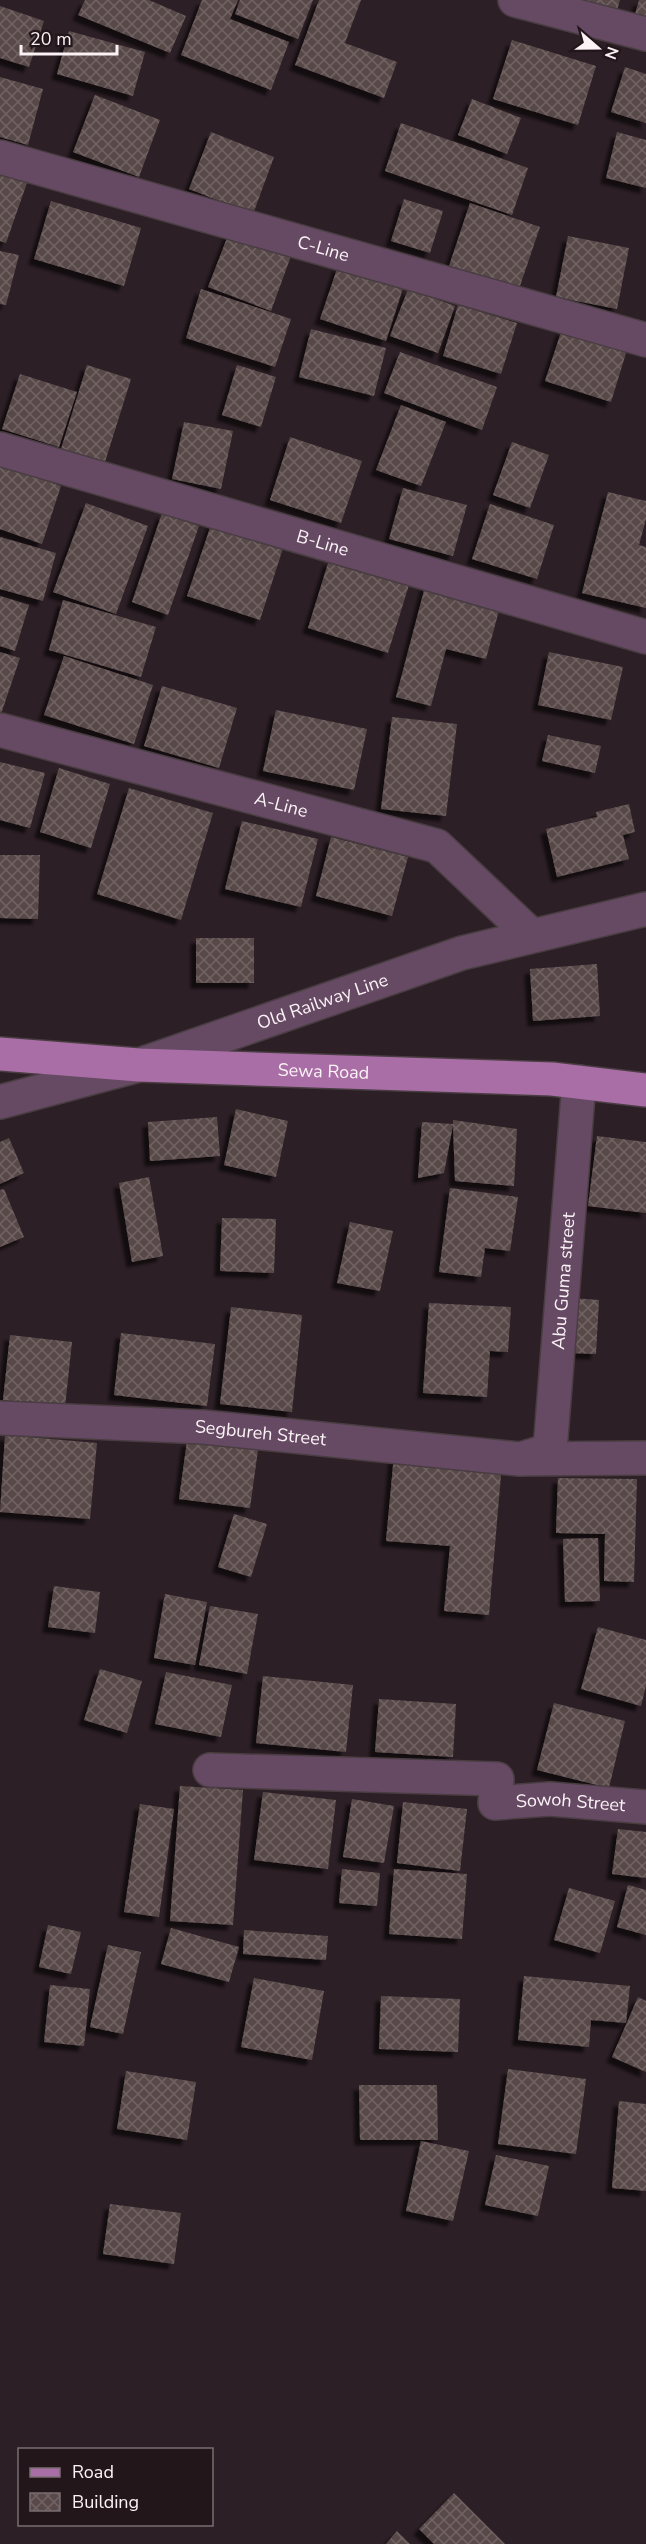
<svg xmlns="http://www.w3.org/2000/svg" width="646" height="2544" viewBox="0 0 646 2544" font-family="'Nunito Sans',sans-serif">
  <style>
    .building { fill: url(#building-cross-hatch); filter: url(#shadow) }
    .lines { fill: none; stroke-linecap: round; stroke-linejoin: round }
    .minor-casing { stroke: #493d42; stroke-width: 36 }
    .major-casing { stroke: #493d42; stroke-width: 36 }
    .minor { stroke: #664a64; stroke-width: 33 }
    .major { stroke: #a86ea5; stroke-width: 33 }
    .labels { text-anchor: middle; stroke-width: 4.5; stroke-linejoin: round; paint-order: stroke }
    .street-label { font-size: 18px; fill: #fbf2f5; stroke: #22161b }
  </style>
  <defs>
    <pattern id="building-cross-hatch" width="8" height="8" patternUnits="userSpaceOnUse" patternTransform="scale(1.5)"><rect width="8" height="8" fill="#59494a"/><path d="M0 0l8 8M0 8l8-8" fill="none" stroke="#726465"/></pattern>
    <filter id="shadow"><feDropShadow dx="-5.5" dy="5.5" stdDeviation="1.5" flood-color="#0009"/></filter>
  </defs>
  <rect width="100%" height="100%" fill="#2c1f25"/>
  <path class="building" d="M85,0H149L186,16L170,53L78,15Z
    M202,0H238L230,19L289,42L271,90L181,55Z
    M240,0H313L298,39L235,14Z
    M319,0H361L345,43L397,62L384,98L295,65Z
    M551,0H620L613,24Z
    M639,0H646V21L634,18Z
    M0,6L44,21L29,67L0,58Z
    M69,31L145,52L133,96L57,74Z
    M512,40L596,66L578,125L493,99Z
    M625,67L646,74V123L611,112Z
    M0,77L43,89L28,145L0,137Z
    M95,95L160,120L139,177L73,152Z
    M472,99L521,118L507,154L458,135Z
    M401,123L528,168L512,215L385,171Z
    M211,132L274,157L253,214L189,189Z
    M617,132L646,140V188L606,178Z
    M0,170L28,180L6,243L0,241Z
    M404,199L443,211L430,253L391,241Z
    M51,201L141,228L124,286L34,259Z
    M470,203L540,227L519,289L449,266Z
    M229,233L291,256L271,311L208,287Z
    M568,236L629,248L617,309L556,297Z
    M0,251L19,255L6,305L0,304Z
    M338,266L403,288L386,341L320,319Z
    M201,289L291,319L275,367L186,338Z
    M408,289L455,306L438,353L390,336Z
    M458,305L517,323L501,374L443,356Z
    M311,329L386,348L374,396L299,377Z
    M562,329L627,350L611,402L545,381Z
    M400,352L497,387L482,430L384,393Z
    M87,365L131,379L105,462L61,449Z
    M237,365L276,377L261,427L222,415Z
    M20,374L77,392L59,447L2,429Z
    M401,405L446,422L421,486L376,470Z
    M184,422L233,431L221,489L172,479Z
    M290,437L362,461L341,523L270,500Z
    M512,442L549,455L530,508L493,495Z
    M0,465L61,486L42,544L0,529Z
    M403,488L467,505L453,556L389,539Z
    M608,492L646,501V519L639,545L646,547V608L582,593Z
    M86,503L148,526L116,614L53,592Z
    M490,504L554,525L537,579L472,559Z
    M162,513L199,526L168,615L132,602Z
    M212,522L284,545L260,620L187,596Z
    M0,537L56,553L43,601L0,589Z
    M329,560L409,585L388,653L308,628Z
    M426,583L501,603L486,659L446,649L431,706L396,697Z
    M0,596L29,605L15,651L0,646Z
    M63,600L156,627L141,677L49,650Z
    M0,652L20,658L0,717Z
    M549,652L623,667L611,720L538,705Z
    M64,656L153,685L134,744L44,715Z
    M162,686L237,708L219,768L144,746Z
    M276,710L367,729L354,790L263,771Z
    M392,717L457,724L446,816L381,809Z
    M548,735L601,746L595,773L542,761Z
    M0,762L45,773L30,828L0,820Z
    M59,768L110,784L91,848L40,832Z
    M129,788L213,813L181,920L97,894Z
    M629,804L635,832L623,835L629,859L557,877L546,829L597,817L596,812Z
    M242,821L318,839L301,907L225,889Z
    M331,837L408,857L392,916L316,896Z
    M0,855H40L38,919L0,918Z
    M196,938H254V983H196Z
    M597,964L600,1016L533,1021L530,969Z
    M236,1109L288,1121L276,1177L224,1165Z
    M217,1117L220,1156L150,1161L148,1122Z
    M453,1120L517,1129L514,1186L455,1181L453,1125L444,1173L418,1178L422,1122L453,1124Z
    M597,1136L646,1142V1213L588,1206Z
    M9,1138L24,1173L0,1184V1142Z
    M149,1177L163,1256L132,1262L119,1183Z
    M450,1188L518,1197L510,1251L485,1248L481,1277L439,1272Z
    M4,1189L24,1237L0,1247V1190Z
    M222,1218L276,1219L274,1273L220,1271Z
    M350,1222L393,1231L380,1291L337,1283Z
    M572,1298L599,1300L596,1354L568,1353Z
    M429,1303L511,1307L508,1352L490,1351L487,1397L423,1393Z
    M231,1307L302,1315L292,1412L220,1404Z
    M121,1333L215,1344L207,1406L114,1395Z
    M10,1335L72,1342L65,1407L3,1400Z
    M5,1435L97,1443L90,1519L0,1512Z
    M187,1441L258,1450L250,1508L179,1499Z
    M394,1455L502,1464L489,1615L444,1611L450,1546L386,1541Z
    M558,1478L637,1479L634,1582L604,1581L605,1534L556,1533Z
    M234,1514L267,1524L251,1577L218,1567Z
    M598,1538L600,1601L565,1602L563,1539Z
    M54,1586L100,1592L95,1633L48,1627Z
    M165,1594L207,1602L195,1665L154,1658Z
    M210,1606L258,1614L247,1674L199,1665Z
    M598,1627L646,1640V1686L641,1706L581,1689Z
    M100,1669L142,1681L127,1733L84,1720Z
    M166,1672L232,1685L221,1737L155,1724Z
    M263,1676L353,1685L346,1752L256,1743Z
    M379,1699L456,1704L453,1757L375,1752Z
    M554,1703L625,1721L609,1788L537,1770Z
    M180,1786L243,1790L233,1925L170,1921Z
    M263,1792L336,1800L328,1869L254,1860Z
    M352,1799L394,1806L384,1863L343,1857Z
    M403,1802L467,1809L460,1871L397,1863Z
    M140,1804L174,1809L159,1917L124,1912Z
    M618,1829L646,1832V1878L612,1874Z
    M342,1869L380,1873L377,1906L339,1903Z
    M394,1869L467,1874L462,1939L389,1934Z
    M628,1885L646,1890V1935L617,1927Z
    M569,1888L615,1901L600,1953L554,1940Z
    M48,1925L81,1932L71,1974L39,1967Z
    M171,1928L239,1947L229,1982L161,1964Z
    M244,1930L328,1936L326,1960L243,1954Z
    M108,1945L141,1952L123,2034L90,2027Z
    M524,1976L630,1986L626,2023L591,2020L589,2047L518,2040Z
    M254,1978L324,1991L312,2060L241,2047Z
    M50,1985L90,1989L84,2046L44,2042Z
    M381,1996L460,1999L458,2052L379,2049Z
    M638,1997L646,2001V2072L612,2057Z
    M508,2069L586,2079L576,2154L498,2144Z
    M126,2071L196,2082L187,2140L117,2129Z
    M359,2085H437L438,2140H360Z
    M619,2101L646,2104V2191L612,2188Z
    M421,2141L469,2151L453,2221L406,2211Z
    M496,2155L549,2166L538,2216L485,2205Z
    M110,2204L181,2213L174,2264L103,2254Z
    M454,2493L505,2544H434L419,2529Z
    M397,2531L410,2544H386Z"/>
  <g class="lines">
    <defs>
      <g id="minor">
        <path d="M515,0L646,34"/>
        <path id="s1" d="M0,157L646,340"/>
        <path id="s2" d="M0,449L646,637"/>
        <path id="s3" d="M0,730L437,846L531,935"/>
        <path id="s4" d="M0,1102L139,1065L462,953L646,909"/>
        <path id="s5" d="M0,1418L203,1427L519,1459L646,1458"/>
        <path id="s6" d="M521,1459L550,1450L579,1082"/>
        <path id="s7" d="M210,1770L497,1779L495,1803L550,1799L646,1807"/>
      </g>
      <g id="major">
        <path id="s8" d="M0,1054L139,1065L552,1079L646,1090"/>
      </g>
    </defs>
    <use href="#minor" class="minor-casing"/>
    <use href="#major" class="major-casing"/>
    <use href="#minor" class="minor"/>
    <use href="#major" class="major"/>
  </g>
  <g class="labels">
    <g class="street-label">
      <text dy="6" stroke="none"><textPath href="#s1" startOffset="336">C-Line</textPath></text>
      <text dy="6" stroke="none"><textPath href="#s2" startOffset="336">B-Line</textPath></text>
      <text dy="6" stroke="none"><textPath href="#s3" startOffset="291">A-Line</textPath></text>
      <text dy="6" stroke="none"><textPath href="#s4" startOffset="338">Old Railway Line</textPath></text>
      <text dy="6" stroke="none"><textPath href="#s8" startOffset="324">Sewa Road</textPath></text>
      <text dy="6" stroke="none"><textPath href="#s6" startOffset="200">Abu Guma street</textPath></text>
      <text dy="6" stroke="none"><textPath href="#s5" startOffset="261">Segbureh Street</textPath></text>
      <text dy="6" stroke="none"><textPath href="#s7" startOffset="387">Sowoh Street</textPath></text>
    </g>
  </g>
  <rect x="18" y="2448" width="195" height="78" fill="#22161b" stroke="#796e72" stroke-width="1.5"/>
  <rect x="30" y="2468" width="30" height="9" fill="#a86ea5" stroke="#796e72" stroke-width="1.5"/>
  <text x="72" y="2478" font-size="18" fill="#fbf2f5">Road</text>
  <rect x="30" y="2493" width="30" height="18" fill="url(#building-cross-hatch)" stroke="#796e72" stroke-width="1.5"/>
  <text x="72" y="2508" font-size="18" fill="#fbf2f5">Building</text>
  <g transform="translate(598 48) rotate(110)" stroke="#22161b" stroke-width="4.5" paint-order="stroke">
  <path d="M0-4.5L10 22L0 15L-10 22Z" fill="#fbf2f5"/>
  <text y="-9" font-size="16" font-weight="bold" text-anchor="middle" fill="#fbf2f5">N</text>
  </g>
  <path d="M21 45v9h96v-9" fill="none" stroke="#fbf2f5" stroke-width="3"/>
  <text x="30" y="45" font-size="18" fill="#fbf2f5" stroke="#22161b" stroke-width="4.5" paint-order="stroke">20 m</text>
</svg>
